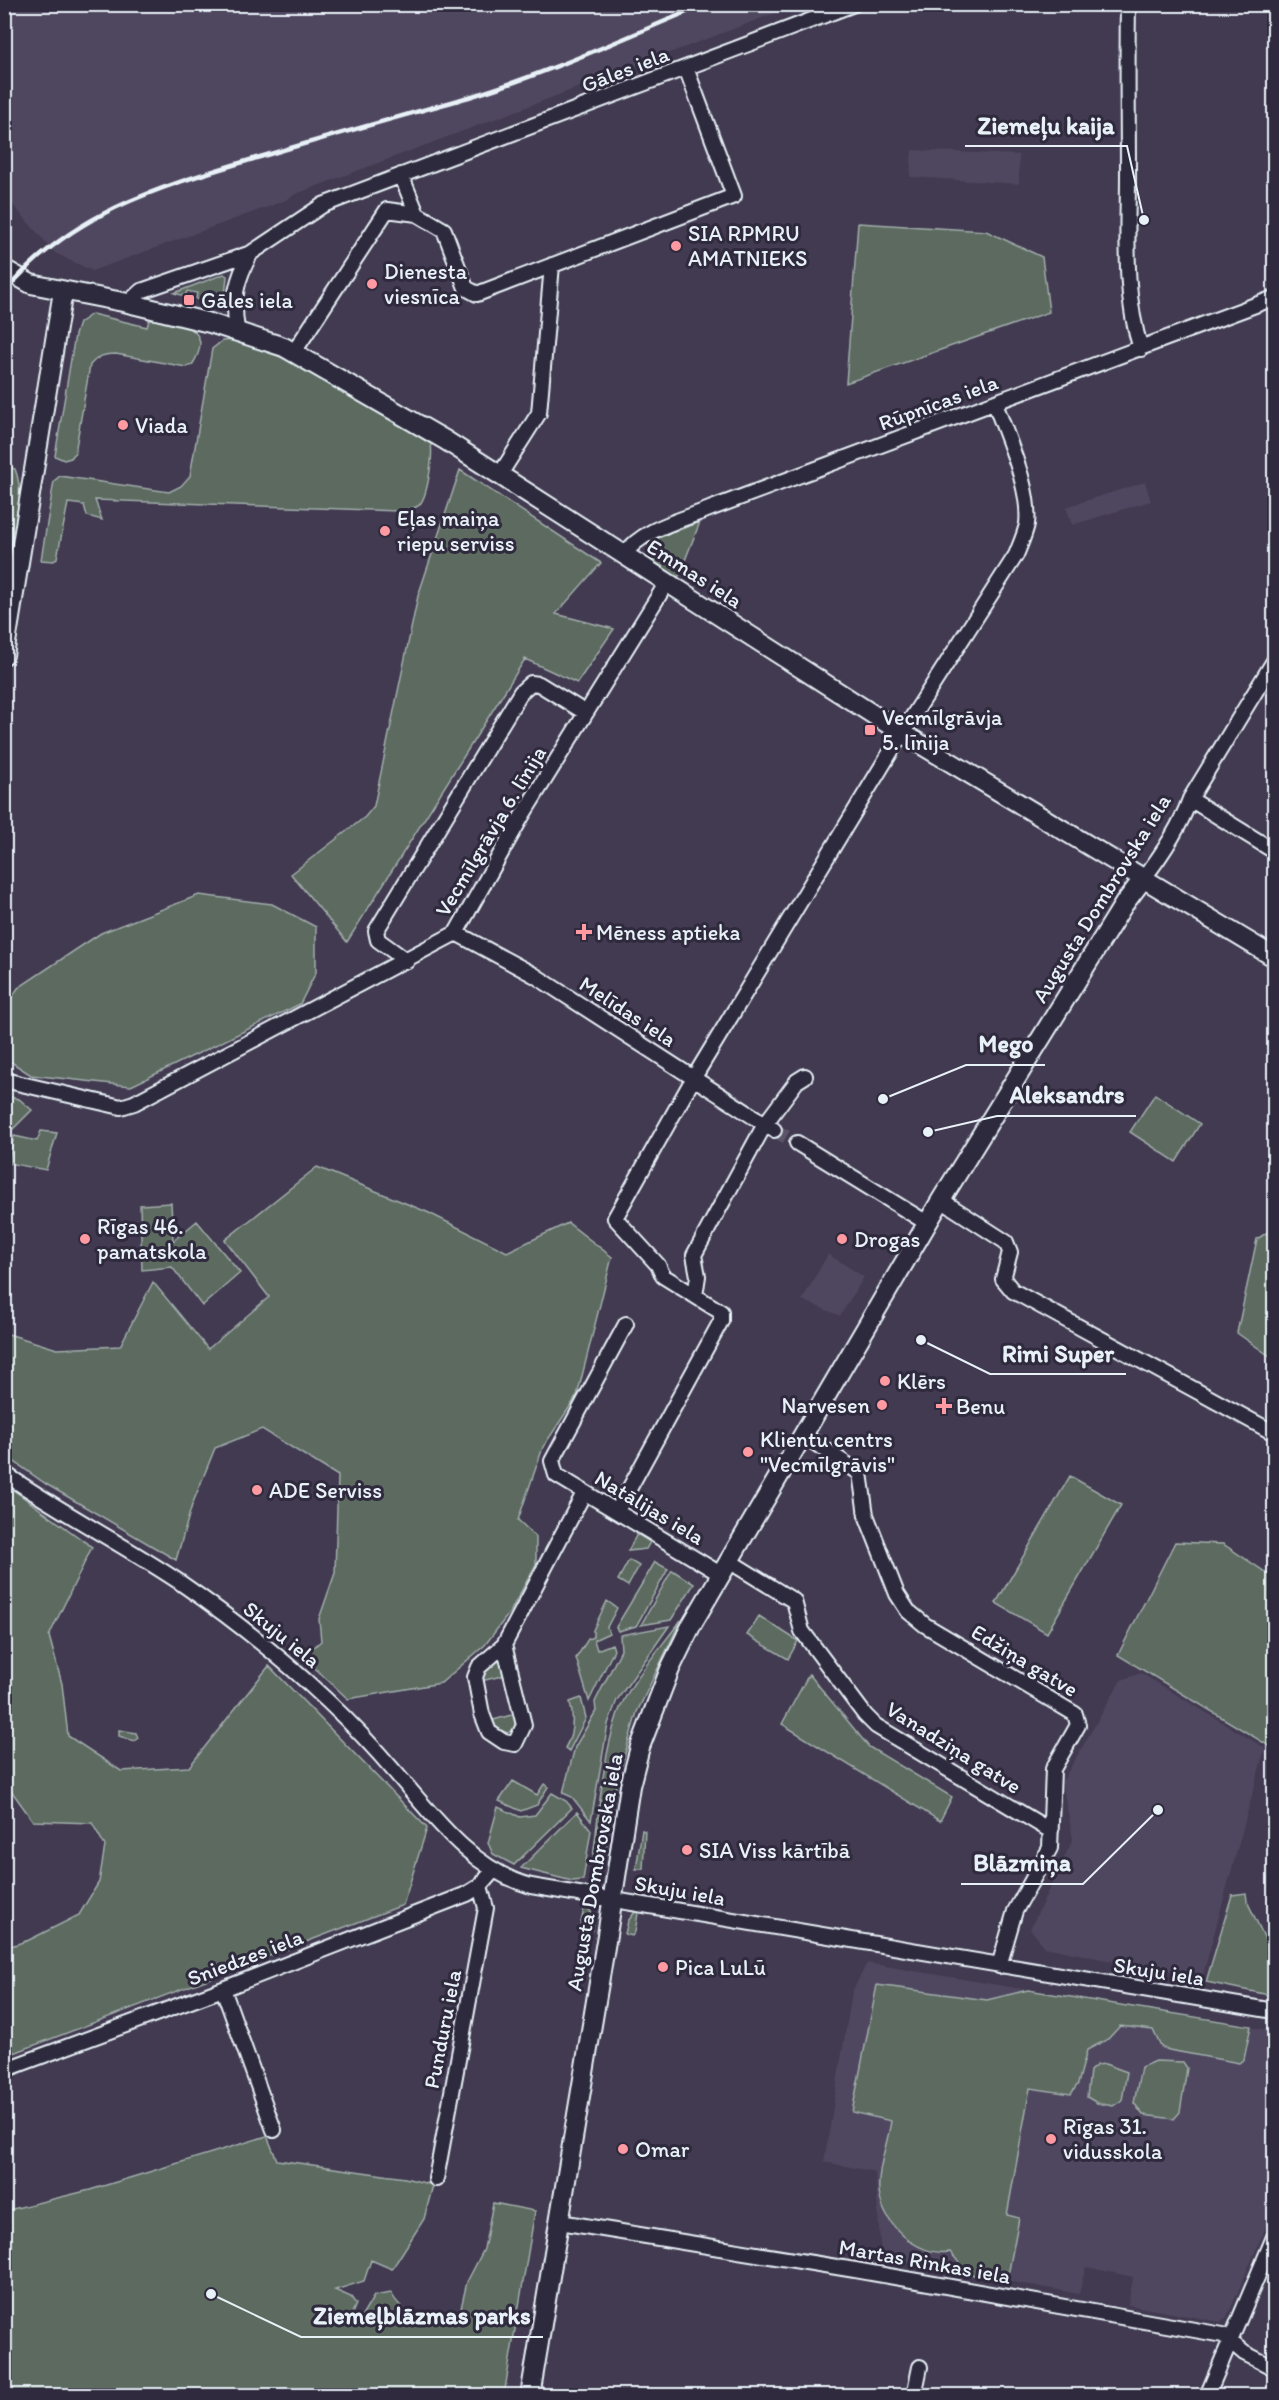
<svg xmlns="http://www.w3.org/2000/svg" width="1279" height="2400" viewBox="0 0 1279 2400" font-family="Itim,sans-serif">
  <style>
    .built { fill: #4f465e }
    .green { fill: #5b6a60; stroke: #a2aeac; stroke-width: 1.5 }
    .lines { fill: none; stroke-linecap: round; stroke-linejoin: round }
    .street-tunnel { stroke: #5b5569; stroke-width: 14; stroke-dasharray: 14 7; stroke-linecap: butt }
    .street-casing { stroke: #e8f1f8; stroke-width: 18 }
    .secondary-casing { stroke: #e8f1f8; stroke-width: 22 }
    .street { stroke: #2f2a3d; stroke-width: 14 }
    .secondary { stroke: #2f2a3d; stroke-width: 18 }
    .rail { stroke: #e8f1f8; stroke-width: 4.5 }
    .poi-dot { fill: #ff9aa2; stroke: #2f2a3d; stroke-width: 2 }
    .labels { text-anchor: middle; stroke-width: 6; stroke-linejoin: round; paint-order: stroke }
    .street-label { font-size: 22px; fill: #e8f1f8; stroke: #2f2a3d }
    .poi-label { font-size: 22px; fill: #e8f1f8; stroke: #2f2a3d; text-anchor: start }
    .leader { fill: none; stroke: #e8f1f8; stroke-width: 2 }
    .callout-dot { fill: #e8f1f8; stroke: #2f2a3d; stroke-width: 2 }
    .callout-label { font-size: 24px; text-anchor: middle; font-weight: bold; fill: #e8f1f8; stroke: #2f2a3d; stroke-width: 6; stroke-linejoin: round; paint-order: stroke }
  </style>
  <rect width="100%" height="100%" fill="#423a50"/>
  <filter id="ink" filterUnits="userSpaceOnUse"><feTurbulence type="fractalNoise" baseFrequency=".0167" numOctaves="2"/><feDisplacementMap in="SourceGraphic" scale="12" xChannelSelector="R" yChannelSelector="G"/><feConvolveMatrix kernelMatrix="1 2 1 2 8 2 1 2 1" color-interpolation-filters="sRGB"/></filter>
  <g filter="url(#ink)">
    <path class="built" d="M5,4H797V5L296,194L284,201L92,271L55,253L5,196Z
      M912,150L1019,155V184L910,177Z
      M1145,482L1151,501L1072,525L1066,507Z
      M828,1254L864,1277L840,1316L802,1300Z
      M1141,1673L1265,1748L1203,1975L1134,1966L1045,1947L1030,1929L1073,1839L1062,1782L1121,1680Z
      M867,1963L1274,2031V2209L1227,2317L1220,2322L1128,2305L1133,2277L1086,2267L1079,2294L881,2257L875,2172L824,2162L852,1992Z"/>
    <path class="green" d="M858,223L986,231L1042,257L1049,312L846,383Z
      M224,274L227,276L224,306L196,299L197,293L187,291L185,296L174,293Z
      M92,314L147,327L149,320C177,321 217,327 192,365L186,367L116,354C104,354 98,356 90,365L75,453L71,458L64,460L55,456L75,335L79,323Z
      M239,340L318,372L431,444C433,456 428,499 418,506C413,509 404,510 398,511L95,500L102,520L87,516L84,505L68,503L57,558L54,561L41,560L54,481L60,476L169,492L181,486L190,476L212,349L222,341Z
      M5,465L15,469C28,500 10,560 5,593Z
      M460,470L601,563L556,614L614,629L577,683L525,659L347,942L291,874L365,817L374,806L418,596Z
      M700,522L678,578L651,559L647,553L649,546L645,543Z
      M199,895L272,904L316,927V972L300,1004L131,1086L31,1075L5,1058V1008L18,988L101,933Z
      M1155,1094L1200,1124L1176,1162L1130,1132Z
      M5,1096L19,1099L32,1110L12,1130L5,1129Z
      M41,1131L57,1133L46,1170L8,1163L14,1136L37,1141Z
      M317,1167L427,1212L507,1252L568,1223L612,1257L577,1396L543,1447L518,1520L536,1537V1564L510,1612L485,1645L441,1683L348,1699L303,1657L321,1641L319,1619L335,1573L338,1476L262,1429L215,1448L192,1505L176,1560L46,1484L5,1455V1333L57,1349L120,1346L153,1282L208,1349L269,1297L225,1240Z
      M171,1203L173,1241L197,1221L240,1273L202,1306L172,1267L142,1270L140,1205Z
      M1274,1228V1359L1237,1333L1257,1239Z
      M1070,1476L1121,1505L1047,1633L996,1603Z
      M5,1484L92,1547L49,1636L62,1684L68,1736L121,1771L189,1767L269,1666L427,1828L403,1905L14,2053L5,2022V1948L29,1940L79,1915L99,1882L105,1846L92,1823L33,1821L5,1782Z
      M637,1534L650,1542L646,1549L628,1551Z
      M1175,1542L1223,1544L1274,1578V1749L1118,1655Z
      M629,1560L639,1566L628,1586L618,1580Z
      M655,1562L668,1569L636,1626L618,1631L616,1627Z
      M672,1570L694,1584L671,1620L641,1625Z
      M607,1601L617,1608L607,1627L609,1633L594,1640L597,1650L612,1644L614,1650L589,1701L576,1658L588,1639L593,1637V1630Z
      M759,1616L798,1641L788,1659L747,1635Z
      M681,1620L637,1712L616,1785L603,1865L596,1864L593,1858C599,1812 602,1761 617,1716C627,1685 662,1646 681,1620Z
      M669,1626L617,1700L608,1724L591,1821L572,1797L563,1793L575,1747L596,1711L595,1702L621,1650L620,1635Z
      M494,1660L501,1662L506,1675L481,1681L483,1670Z
      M809,1674L869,1747L952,1797L940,1821L782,1724Z
      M581,1698L586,1718L569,1751L565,1748C574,1733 574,1718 570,1702Z
      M515,1714V1728L508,1733L496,1729L490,1721Z
      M119,1730L136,1733L138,1738L134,1741L119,1736Z
      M513,1781L537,1795L544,1784L548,1787L537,1805L521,1811L499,1801Z
      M552,1793L566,1801L572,1808L514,1865L493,1854L488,1843L498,1807L520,1817L535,1815Z
      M577,1812L591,1830L583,1880L572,1881L521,1868Z
      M642,1830L645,1831L643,1869H636Z
      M1246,1893L1247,1901L1274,1958V1996L1206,1982L1232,1895Z
      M585,1904L593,1915V1930L580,1927Z
      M635,1912L638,1913L635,1932L632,1936L625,1934L628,1921Z
      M877,1985L987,2000L1028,1990L1251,2026L1244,2059L1239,2063L1169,2050L1161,2047L1153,2030L1120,2026L1108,2039L1087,2050L1078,2084L1071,2094L1030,2088L1007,2215L1019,2218L1007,2281L969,2274L950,2252C916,2256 883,2225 879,2191C877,2169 888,2142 891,2121L852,2112Z
      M1155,2061L1183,2062L1187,2068L1180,2112L1174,2119L1143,2115L1134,2103L1141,2067Z
      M1105,2064L1127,2072L1122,2100L1113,2106L1097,2103L1087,2097L1090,2071L1097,2065Z
      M267,2136L277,2160L405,2178L433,2185L424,2219L392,2269L371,2260L364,2281L335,2290L351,2297L356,2304L351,2316L361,2318L374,2296L391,2293C406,2321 429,2318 458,2321L467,2282L484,2249L493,2203L535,2211L504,2395H5L4,2211L90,2190Z"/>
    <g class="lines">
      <path class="street-tunnel" d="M774,1130L797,1143"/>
      <defs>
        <path id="street" d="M1128,4C1127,61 1128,118 1128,175C1128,232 1123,294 1141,349
          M401,175L417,214L444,230L466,288L477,294L734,196L686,68
          M128,303L141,291L251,253L323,205L854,4
          M237,329C232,299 236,280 251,253
          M294,352L387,210L417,214
          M499,476L539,413L552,265
          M623,556C642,528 683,520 712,508L1274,298
          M1190,799L1274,851
          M1143,879C1161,856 1180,827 1190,799L1274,661
          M456,933L534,975L774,1130
          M407,961L378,940L376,931L521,692L531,683L539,684L586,713
          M4,1080L121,1107L134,1103L456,933L522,816L666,584
          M797,1143L927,1223
          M941,1200L1006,1242L1010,1252L1003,1279L1013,1291L1274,1433
          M695,1296L698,1276L694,1255L765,1124L797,1081L805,1076
          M626,1324L552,1461L556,1475L722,1575
          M803,1435L860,1473L866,1515L897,1594L908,1611L925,1625L1075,1714L1078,1725L1053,1769L1050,1848L1015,1911L999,1966
          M4,1473C60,1512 121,1543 178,1581C258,1636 332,1698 395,1772C434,1817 472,1870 531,1886L1274,2011
          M617,1511L721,1321V1312L663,1276L658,1265L615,1218L693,1079L902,733L1016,555C1020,545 1025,534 1027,524C1031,488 1007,438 995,403
          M729,1561L794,1601L802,1631L865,1715L876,1726L1051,1831
          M504,1645L524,1725L515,1744L504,1742L489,1732L482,1714L475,1677L479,1667L504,1645L584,1493
          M223,1989L274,2130
          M4,2070L223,1989L467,1894L480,1886L493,1871
          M436,2179L486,1908L480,1886
          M560,2222L855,2270L1223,2335L1244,2353L1274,2368
          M914,2396L920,2367
          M1207,2396L1274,2237"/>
        <path id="secondary" d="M4,269L31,284L128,303L210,323L284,347L445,440L902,733L1274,957
          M4,655L63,291
          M530,2396L607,1935L630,1786L640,1747L670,1669L692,1624L941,1200L1124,904L1143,879"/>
      </defs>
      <use href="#street" class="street-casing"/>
      <use href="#secondary" class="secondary-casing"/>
      <use href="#street" class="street"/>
      <use href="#secondary" class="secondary"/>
      <path class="rail" d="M4,293C71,211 163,186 260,157C329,136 399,117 469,97C547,74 630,35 706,4"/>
    </g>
  </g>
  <g class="poi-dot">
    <circle cx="676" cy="246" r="6"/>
    <circle cx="372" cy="284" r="6"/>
    <rect x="183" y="294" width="12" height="12" rx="3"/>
    <circle cx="123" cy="425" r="6"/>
    <circle cx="385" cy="531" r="6"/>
    <rect x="864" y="724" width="12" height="12" rx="3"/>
    <path d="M581 923h6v6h6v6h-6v6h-6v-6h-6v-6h6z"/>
    <circle cx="85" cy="1239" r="6"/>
    <circle cx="842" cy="1239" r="6"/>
    <circle cx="885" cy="1381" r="6"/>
    <circle cx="882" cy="1405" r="6"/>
    <path d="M941 1397h6v6h6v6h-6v6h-6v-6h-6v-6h6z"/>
    <circle cx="748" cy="1452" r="6"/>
    <circle cx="257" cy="1490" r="6"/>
    <circle cx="687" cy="1850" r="6"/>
    <circle cx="663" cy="1967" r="6"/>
    <circle cx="1051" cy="2139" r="6"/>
    <circle cx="623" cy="2149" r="6"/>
  </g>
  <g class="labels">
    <g class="street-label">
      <text transform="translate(625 69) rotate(-21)" y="8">Gāles iela</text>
      <text transform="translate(938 402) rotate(-20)" y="8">Rūpnīcas iela</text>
      <text transform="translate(695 573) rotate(33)" y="8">Emmas iela</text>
      <text transform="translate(490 831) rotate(-59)" y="8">Vecmīlgrāvja 6. līnija</text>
      <text transform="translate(1101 898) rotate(-58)" y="8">Augusta Dombrovska iela</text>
      <text transform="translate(628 1011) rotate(33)" y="8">Melīdas iela</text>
      <text transform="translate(650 1507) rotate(31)" y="8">Natālijas iela</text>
      <text transform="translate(282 1634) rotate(39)" y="8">Skuju iela</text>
      <text transform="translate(1025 1660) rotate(31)" y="8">Edžiņa gatve</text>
      <text transform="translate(954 1747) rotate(32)" y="8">Vanadziņa gatve</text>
      <text transform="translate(594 1872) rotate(-80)" y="8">Augusta Dombrovska iela</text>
      <text transform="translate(680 1890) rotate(10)" y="8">Skuju iela</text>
      <text transform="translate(245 1957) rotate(-21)" y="8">Sniedzes iela</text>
      <text transform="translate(1159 1971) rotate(9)" y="8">Skuju iela</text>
      <text transform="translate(442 2029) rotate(-79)" y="8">Punduru iela</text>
      <text transform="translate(925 2261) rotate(10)" y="8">Martas Rinkas iela</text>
    </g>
    <g class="poi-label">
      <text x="688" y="241">SIA RPMRU<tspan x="688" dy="25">AMATNIEKS</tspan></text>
      <text x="384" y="279">Dienesta<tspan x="384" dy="25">viesnīca</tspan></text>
      <text x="201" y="308">Gāles iela</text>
      <text x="135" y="433">Viada</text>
      <text x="397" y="526">Eļas maiņa<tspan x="397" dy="25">riepu serviss</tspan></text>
      <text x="882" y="725">Vecmīlgrāvja<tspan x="882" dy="25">5. līnija</tspan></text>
      <text x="596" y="940">Mēness aptieka</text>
      <text x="97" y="1234">Rīgas 46.<tspan x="97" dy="25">pamatskola</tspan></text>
      <text x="854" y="1247">Drogas</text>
      <text x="897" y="1389">Klērs</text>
      <text x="870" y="1413" text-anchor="end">Narvesen</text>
      <text x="956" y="1414">Benu</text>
      <text x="760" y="1447">Klientu centrs<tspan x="760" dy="25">"Vecmīlgrāvis"</tspan></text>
      <text x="269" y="1498">ADE Serviss</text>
      <text x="699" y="1858">SIA Viss kārtībā</text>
      <text x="675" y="1975">Pica LuLū</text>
      <text x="1063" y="2134">Rīgas 31.<tspan x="1063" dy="25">vidusskola</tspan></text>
      <text x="635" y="2157">Omar</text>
    </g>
  </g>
  <path class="leader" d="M1144 220L1127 146H965M883 1099L966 1065H1045M928 1132L997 1116H1136M921 1340L990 1374H1126M1158 1810L1083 1884H961M211 2294L301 2337H543"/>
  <g class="callout-dot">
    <circle cx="1144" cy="220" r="6"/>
    <circle cx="883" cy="1099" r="6"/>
    <circle cx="928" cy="1132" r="6"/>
    <circle cx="921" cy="1340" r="6"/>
    <circle cx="1158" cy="1810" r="6"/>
    <circle cx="211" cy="2294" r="6"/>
  </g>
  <g class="callout-label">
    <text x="1046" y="134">Ziemeļu kaija</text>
    <text x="1006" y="1052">Mego</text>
    <text x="1067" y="1103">Aleksandrs</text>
    <text x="1058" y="1362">Rimi Super</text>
    <text x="1022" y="1871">Blāzmiņa</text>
    <text x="422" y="2324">Ziemeļblāzmas parks</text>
  </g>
  <rect width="1279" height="2400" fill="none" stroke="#2f2a3d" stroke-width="24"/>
  <rect x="12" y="12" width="1255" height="2376" fill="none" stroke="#e8f1f8" stroke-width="2" filter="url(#ink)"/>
</svg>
